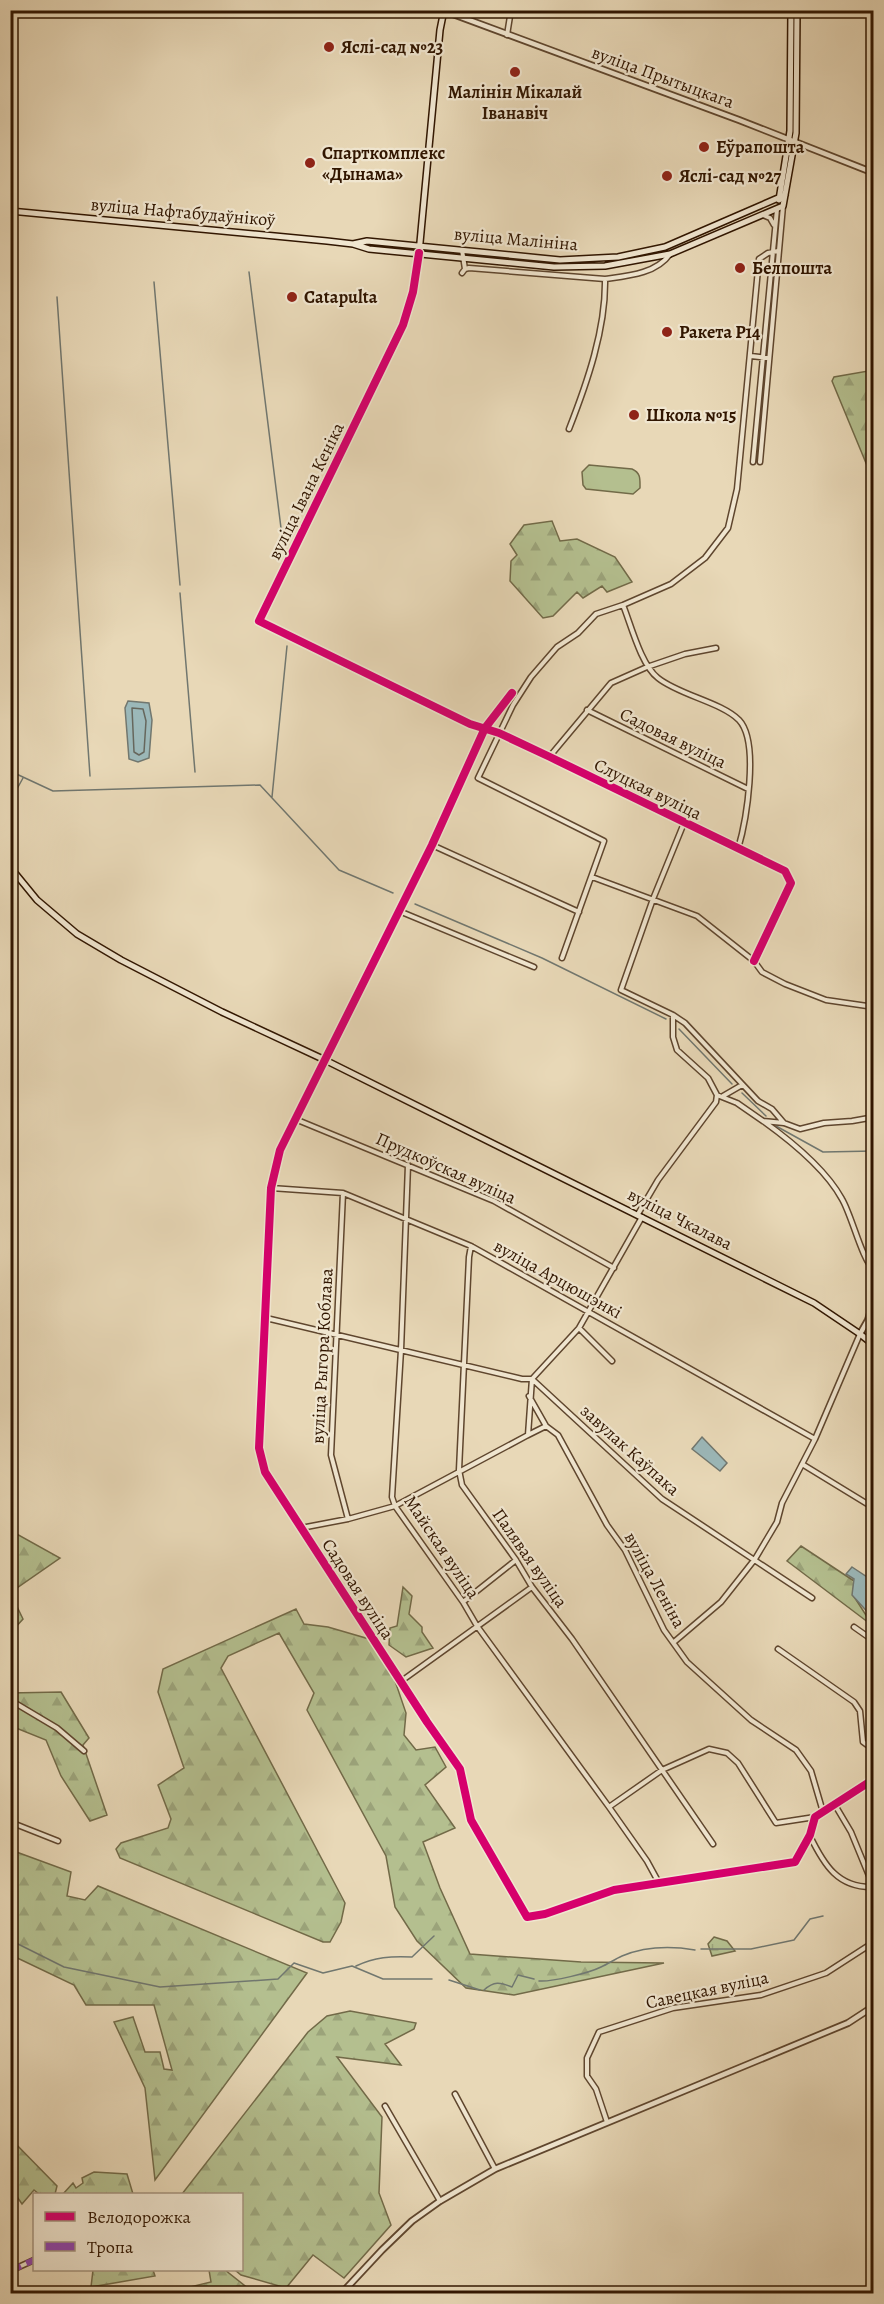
<svg xmlns="http://www.w3.org/2000/svg" width="884" height="2304" viewBox="0 0 884 2304" font-family="Alegreya,serif">
  <style>
    .forest { fill: url(#forest-firs); stroke: #726a48; stroke-width: 1.5 }
    .wetland { fill: url(#wetland-marsh); stroke: #726a48; stroke-width: 1.5 }
    .garden { fill: #b4bf8f; stroke: #726a48; stroke-width: 1.5 }
    .water { fill: #9bb8b9; stroke: #71776f; stroke-width: 1.5 }
    .lines { fill: none; stroke-linecap: round; stroke-linejoin: round }
    .shore { stroke: #66675d; stroke-width: 1.5 }
    .stream { stroke: #71776f; stroke-width: 1.5 }
    .minor-casing { stroke: #5f462e; stroke-width: 7 }
    .tertiary-casing { stroke: #5f462e; stroke-width: 8 }
    .secondary-casing { stroke: #311601; stroke-width: 8 }
    .minor { stroke: #f0e6d0; stroke-width: 4 }
    .tertiary { stroke: #f0e6d0; stroke-width: 4.5 }
    .secondary { stroke: #f0e6d0; stroke-width: 5 }
    .quiet { stroke: #8e44ad; stroke-width: 6; stroke-dasharray: 12 6; stroke-linecap: butt }
    .cycleway-casing { stroke: #f0e6d0; stroke-width: 11 }
    .cycleway { stroke: #d6006c; stroke-width: 8 }
    .poi-dot { fill: #8f2418; stroke: #f0e6d0; stroke-width: 2 }
    .labels { text-anchor: middle; stroke-width: 4.5; stroke-linejoin: round; paint-order: stroke }
    .poi-label { font-size: 18px; font-weight: bold; fill: #311601; stroke: #f0e6d0; text-anchor: start }
    .street-label { font-size: 18px; fill: #311601; stroke: #f0e6d0 }
  </style>
  <defs>
    <pattern id="forest-firs" width="22" height="20" patternUnits="userSpaceOnUse" patternTransform="scale(1.5)"><rect width="22" height="20" fill="#b4bf8f"/><path d="M5 1l3.5 6h-7zM16 11l3.5 6h-7z" fill="#9ba37a"/></pattern>
    <pattern id="wetland-marsh" width="20" height="14" patternUnits="userSpaceOnUse" patternTransform="scale(1.5)"><rect width="20" height="14" fill="#b4bf8f"/><path d="M1 5h8M5 5V1M11 12h8M15 12V8" fill="none" stroke="#9ba37a"/></pattern>
  </defs>
  <rect width="100%" height="100%" fill="#e8d8b7"/>
  <filter id="stains"><feTurbulence type="fractalNoise" baseFrequency=".00333" numOctaves="4"/><feColorMatrix values="0 0 0 0 .2 0 0 0 0 .09 0 0 0 0 .02 0 0 0 .5 -.17"/></filter>
  <radialGradient id="worn" r=".72"><stop offset=".6" stop-color="#630" stop-opacity="0"/><stop offset="1" stop-color="#630" stop-opacity=".3"/></radialGradient>
  <path class="forest" d="M868,371L874,384L873,480L832,381L834,377Z
    M552,521L560,541L577,539L615,557L632,582L607,592L602,586L583,598L577,592L553,616L543,618L510,581L511,561L517,555L510,544L524,525Z
    M10,1522L13,1532L60,1558L11,1592Z
    M801,1546L854,1581L853,1595L873,1626L787,1561Z
    M403,1587L412,1596L409,1614L422,1627V1632L433,1648L406,1657L389,1645L390,1628L397,1626Z
    M11,1594L23,1619L13,1630L11,1627Z
    M296,1609L304,1624L328,1627L369,1639L392,1672L406,1713L404,1735L416,1750L435,1747L446,1767L425,1785L455,1828L423,1842L440,1888L470,1954L581,1962L664,1963L514,1995L466,1988L417,1941L395,1907L386,1856L307,1710L314,1693L279,1633L228,1656L221,1668L345,1903L341,1922L330,1942H323L120,1858L116,1849L121,1843L168,1828L171,1819L158,1785L184,1768L158,1692L163,1669Z
    M61,1692L89,1738L83,1745L107,1815L90,1821L61,1776L46,1740L11,1726L10,1693Z
    M11,1850L71,1872L67,1896L85,1900L98,1886L307,1973L155,2180L145,2088L114,2022L133,2017L145,2052H160L164,2069L172,2070L154,2005H86L74,1985L11,1955Z
    M350,2011L416,2023L414,2029L385,2044L401,2065L337,2057L382,2117L379,2193L391,2225L344,2278L313,2255L286,2288L241,2275L235,2270H242V2194H182L308,2032L327,2016Z
    M10,2138L57,2186L55,2194H39L34,2190L22,2204L11,2188Z
    M94,2172L127,2174L133,2194H63L73,2183L76,2188L83,2183L82,2178Z
    M93,2270H153L155,2276L91,2287Z
    M209,2270H225L254,2293H191L190,2287L211,2282Z"/>
  <path class="wetland" d="M714,1937L727,1941L735,1951L712,1956L708,1944Z"/>
  <path class="garden" d="M589,465L632,469C641,473 640,479 640,488L633,494L586,489L583,485L582,472Z"/>
  <path class="water" d="M128,701L149,703L152,720L149,758L138,762L129,759L125,708Z
    M702,1437L727,1463L720,1471L692,1449Z
    M852,1567L873,1581V1618L852,1595L854,1579L846,1574Z"/>
  <g class="lines">
    <path class="shore" d="M132,708L143,709L146,721L144,752L139,755L134,752Z"/>
    <path class="stream" d="M249,272L283,544
      M154,282L180,585
      M57,297L90,776
      M180,593L195,772
      M10,771L53,791L260,785L339,870L393,893
      M272,797L287,646
      M12,798L23,778
      M415,904L542,958L666,1019
      M679,1029L732,1084
      M742,1093L766,1116
      M776,1126L823,1152L874,1151
      M10,1940L64,1967L160,1987L278,1979L294,1963L323,1973L352,1966L383,1979H432
      M701,1949H751L794,1940L810,1919L823,1916
      M356,1966C375,1957 391,1956 412,1957L434,1936
      M449,1980L480,1990
      M539,1981C552,1982 589,1973 601,1967C608,1964 615,1959 622,1956C644,1947 671,1946 695,1950
      M484,1990C494,1981 500,1982 512,1987L518,1975L534,1979"/>
    <defs>
      <path id="minor" d="M870,10V99H874
        M507,35L511,10
        M763,215L770,218L774,225
        M462,250L465,269
        M419,253L413,292L403,325L259,621L470,724L499,733L550,757L785,871L791,883L754,961
        M462,273L465,269L469,268L605,279
        M751,356L769,358
        M569,429C587,383 606,329 605,279C627,276 656,274 670,254
        M753,462L777,209
        M760,462L783,206
        M623,605C631,625 641,665 658,678C679,695 721,702 739,720C760,742 746,822 738,849
        M512,693L485,728L432,845L280,1150L271,1188L259,1448L265,1472L427,1722L460,1769L471,1820L527,1917L545,1914L614,1890L795,1862L810,1835L815,1817L823,1812L811,1771L796,1750L751,1720L687,1662L664,1630L625,1550L607,1525L558,1435L546,1426L529,1396
        M587,710L748,789
        M550,756L611,683L647,667L685,654L716,648
        M684,823L653,899L621,990L673,1015L685,1023L758,1101L772,1109L784,1123
        M432,845L579,912
        M592,877L697,916L754,961L762,972L785,984L826,1000L874,1007
        M399,911L534,967
        M562,958L604,841L478,778L513,705L531,677L557,647L578,633L596,614L623,605L671,584L705,558L728,528L737,489L759,259L768,253L778,251
        M717,1095L737,1103L763,1121L784,1123L800,1129L824,1123L852,1121L869,1118L874,1113
        M723,1096L742,1085
        M295,1119L494,1201L614,1268
        M763,1121C791,1141 825,1168 842,1199C852,1216 862,1260 874,1270
        M408,1165L401,1350L392,1497L395,1506L463,1602L477,1626L609,1807L647,1861L659,1883
        M271,1188L343,1193L471,1246L815,1439
        M343,1193L331,1455L348,1519
        M638,1214L658,1180L716,1102L717,1095L708,1078L677,1050L673,1037V1016
        M642,1217L579,1328L532,1379L662,1499L812,1598
        M471,1246L469,1257L459,1470L462,1485L516,1560L532,1587L572,1639L713,1844
        M266,1318L522,1379H532L528,1435L395,1506L348,1519L301,1528
        M579,1328L612,1361
        M528,1435L546,1426
        M802,1464L874,1508
        M463,1602L516,1560
        M854,1627L874,1641
        M674,1642L721,1602L755,1559L777,1522L782,1503L815,1439L860,1334
        M778,1649L854,1702L860,1711L863,1742L874,1750
        M400,1682L532,1587
        M10,1700L57,1728L84,1751
        M835,1805L851,1832L874,1888
        M609,1807L662,1770L709,1749L727,1753L738,1763L776,1823L815,1817
        M10,1822L58,1841
        M810,1836C824,1865 838,1888 873,1887
        M455,2094L495,2169
        M385,2106L440,2201
        M607,2122L596,2089L587,2076V2058L599,2032L673,2008L761,1995L826,1973L874,1942
        M10,2271L34,2260"/>
      <path id="tertiary" d="M442,10L739,120L874,173
        M860,1334L868,1320L874,1299
        M823,1812L874,1779
        M341,2294L382,2250L412,2221L440,2201L495,2169L848,2023L874,2006"/>
      <path id="secondary" d="M779,200L790,131L791,10
        M10,211L327,241L353,244L369,249L554,267L605,266L670,254L783,206L796,133L797,10
        M353,244L367,241L560,260L618,257L665,247L785,195
        M419,253L440,30L444,10
        M10,867L37,900L77,934L121,960L222,1012L325,1060L814,1303L860,1334L874,1345"/>
    </defs>
    <use href="#minor" class="minor-casing"/>
    <use href="#tertiary" class="tertiary-casing"/>
    <use href="#secondary" class="secondary-casing"/>
    <use href="#minor" class="minor"/>
    <use href="#tertiary" class="tertiary"/>
    <use href="#secondary" class="secondary"/>
    <path class="quiet" d="M10,2271L34,2260"/>
    <defs>
      <path id="cycleway" d="M419,253L413,292L403,325L259,621L470,724L499,733L550,757L785,871L791,883L754,961
        M512,693L485,728L432,845L280,1150L271,1188L259,1448L265,1472L427,1722L460,1769L471,1820L527,1917L545,1914L614,1890L795,1862L810,1835L815,1817L874,1779"/>
    </defs>
    <use href="#cycleway" class="cycleway-casing"/>
    <use href="#cycleway" class="cycleway"/>
  </g>
  <g class="poi-dot">
    <circle cx="329" cy="47" r="6"/>
    <circle cx="515" cy="72" r="6"/>
    <circle cx="704" cy="147" r="6"/>
    <circle cx="310" cy="163" r="6"/>
    <circle cx="667" cy="176" r="6"/>
    <circle cx="740" cy="268" r="6"/>
    <circle cx="292" cy="297" r="6"/>
    <circle cx="667" cy="332" r="6"/>
    <circle cx="634" cy="415" r="6"/>
  </g>
  <g class="labels">
    <g class="poi-label">
      <text x="341" y="53">Яслі-сад №23</text>
      <text x="515" y="98" text-anchor="middle">Малінін Мікалай<tspan x="515" dy="21">Іванавіч</tspan></text>
      <text x="716" y="153">Еўрапошта</text>
      <text x="322" y="159">Спарткомплекс<tspan x="322" dy="21">«Дынама»</tspan></text>
      <text x="679" y="182">Яслі-сад №27</text>
      <text x="752" y="274">Белпошта</text>
      <text x="304" y="303">Catapulta</text>
      <text x="679" y="338">Ракета Р14</text>
      <text x="646" y="421">Школа №15</text>
    </g>
    <g class="street-label">
      <text transform="translate(663 77) rotate(20)" y="6">вуліца Прытыцкага</text>
      <text transform="translate(183 212) rotate(5)" y="6">вуліца Нафтабудаўнікоў</text>
      <text transform="translate(516 239) rotate(5)" y="6">вуліца Малініна</text>
      <text transform="translate(306 491) rotate(-64)" y="6">вуліца Івана Кеніка</text>
      <text transform="translate(673 738) rotate(26)" y="6">Садовая вуліца</text>
      <text transform="translate(648 789) rotate(26)" y="6">Слуцкая вуліца</text>
      <text transform="translate(446 1168) rotate(24)" y="6">Прудкоўская вуліца</text>
      <text transform="translate(680 1219) rotate(27)" y="6">вуліца Чкалава</text>
      <text transform="translate(558 1279) rotate(29)" y="6">вуліца Арцюшэнкі</text>
      <text transform="translate(322 1356) rotate(-87)" y="6">вуліца Рыгора Коблава</text>
      <text transform="translate(630 1450) rotate(42)" y="6">завулак Каўпака</text>
      <text transform="translate(442 1547) rotate(56)" y="6">Майская вуліца</text>
      <text transform="translate(530 1558) rotate(55)" y="6">Палявая вуліца</text>
      <text transform="translate(655 1580) rotate(61)" y="6">вуліца Леніна</text>
      <text transform="translate(358 1589) rotate(57)" y="6">Садовая вуліца</text>
      <text transform="translate(707 1990) rotate(-12)" y="6">Савецкая вуліца</text>
    </g>
  </g>
  <rect width="884" height="2304" fill="none" stroke="#e8d8b7" stroke-width="36"/>
  <rect x="12" y="12" width="860" height="2280" fill="none" stroke="#311601" stroke-width="3"/>
  <rect x="18" y="18" width="848" height="2268" fill="none" stroke="#311601" stroke-width="1.5"/>
  <rect x="33" y="2193" width="210" height="78" fill="#f0e6d0" stroke="#a4937d" stroke-width="1.5"/>
  <rect x="45" y="2212" width="30" height="9" fill="#d6006c" stroke="#a4937d" stroke-width="1.5"/>
  <text x="87" y="2223" font-size="18" fill="#311601">Велодорожка</text>
  <rect x="45" y="2242" width="30" height="9" fill="#8e44ad" stroke="#a4937d" stroke-width="1.5"/>
  <text x="87" y="2253" font-size="18" fill="#311601">Тропа</text>
  <rect width="100%" height="100%" filter="url(#stains)"/>
  <rect width="100%" height="100%" fill="url(#worn)"/>
</svg>
